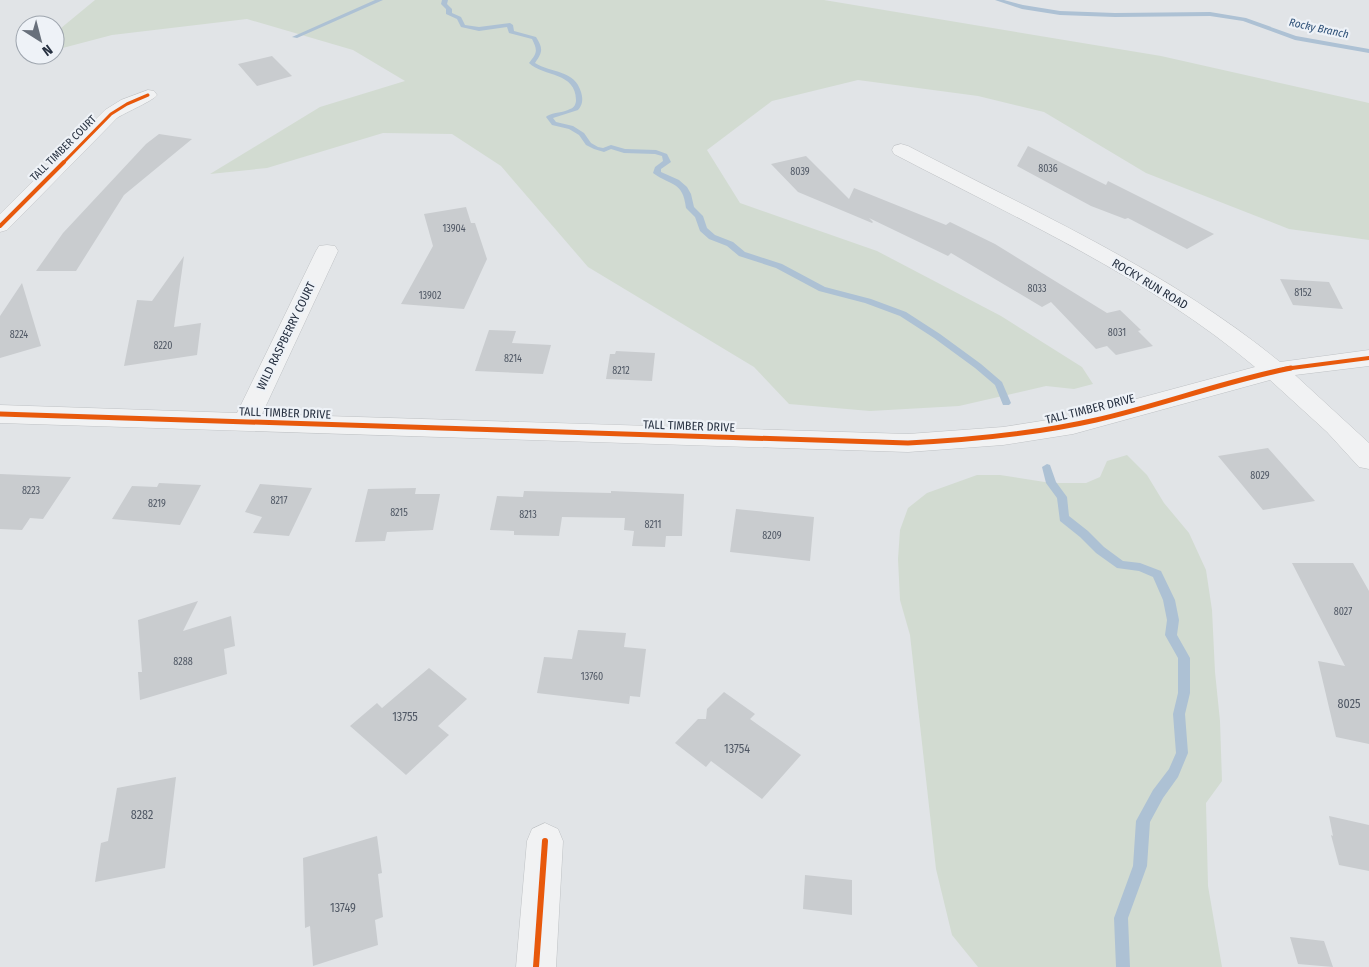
<svg xmlns="http://www.w3.org/2000/svg" width="1369" height="967" viewBox="0 0 1369 967" font-family="'Fira Sans Condensed',sans-serif">
  <style>
    .green { fill: #d2dbd1 }
    .lines { fill: none; stroke-linecap: round; stroke-linejoin: round }
    .stream { fill: #adc1d4; fill-rule: evenodd }
    .building { fill: #c9cccf }
    .street-casing { stroke: #bfc2c5; stroke-width: 1 }
    .street { fill: #f1f2f3; fill-rule: evenodd }
    .cycleway-far3-casing { stroke: #eef2f7; stroke-width: 5 }
    .cycleway-far2-casing { stroke: #eef2f7; stroke-width: 6 }
    .cycleway-far1-casing { stroke: #eef2f7; stroke-width: 8 }
    .cycleway-casing { stroke: #eef2f7; stroke-width: 9 }
    .cycleway-far3 { stroke: #e8590c; stroke-width: 3 }
    .cycleway-far2 { stroke: #e8590c; stroke-width: 4 }
    .cycleway-far1 { stroke: #e8590c; stroke-width: 5 }
    .cycleway { stroke: #e8590c; stroke-width: 6 }
    .labels { text-anchor: middle; stroke-width: 4.5; stroke-linejoin: round; paint-order: stroke }
    .number-label { font-size: 10px; fill: #505865 }
    .far-water-label { font-size: 11px; font-style: italic; fill: #2e5178; stroke: #eef2f7 }
    .far-street-label { font-size: 11px; fill: #273141; stroke: #eef2f7 }
    .street-label { font-size: 12px; fill: #273141; stroke: #eef2f7 }
    .near-number-label { font-size: 12px; fill: #505865 }
  </style>
  <rect width="100%" height="100%" fill="#e1e4e7"/>
  <path class="green" d="M95,0H824L1161,56L1369,103V240L1289,229L1146,173L1044,112L978,96L858,80L772,101L707,150L740,203L877,251L1001,316L1082,367L1093,384L1074,389L1046,386L959,406L870,411L789,404L754,367L588,267L501,166L452,134L383,133L267,168L210,174L320,107L405,81L353,50L247,19L112,35L55,50V33Z
    M1127,455L1147,475L1164,503L1189,533L1206,570L1212,610L1215,672L1220,721L1222,781L1206,803L1208,886L1222,967H978L952,935L936,869L910,635L900,600L898,559L900,530L908,508L927,493L977,475H1000L1051,483H1086L1100,477L1107,461Z"/>
  <g class="lines">
    <path class="stream" d="M375,0H383L297,38L292,37Z
      M442,0H448L447,4L452,9V13L461,17L465,25L479,27L510,23L513,25L514,31L536,37C543,48 543,52 535,63C551,73 575,70 581,92C583,99 583,104 578,110L553,118L556,122L573,126L584,133L591,143L598,147L603,148L611,145L625,149L656,150L667,154L671,162L661,169V172L679,180L687,187L691,194L694,207L703,216L707,228L715,235L733,242L745,252L782,264L825,287L871,299L906,312L940,334L981,364L1002,382L1011,403L1009,405H1003L995,385L975,368L934,338L900,316L865,303L819,291L776,268L739,256L727,246L709,239L700,231L695,217L686,208C683,181 671,186 653,173L655,167L663,161L662,156L655,154L624,153L611,149L604,152L594,149L586,145L579,135L569,129L552,125L546,117L547,116C554,112 563,113 570,109C574,108 576,104 576,100C576,72 544,77 529,63C537,53 538,51 532,39L509,33L507,27L479,31L461,27L457,19L446,14V9L441,4Z
      M995,0H1004L1023,5L1060,11L1115,13L1210,12L1246,18L1296,36L1369,49V53L1295,40L1243,21L1210,16L1115,17L1060,15L1022,9Z
      M1047,464L1050,465L1056,482L1067,497L1069,516L1088,531L1104,547L1123,561L1140,563L1161,571L1175,600L1179,620L1177,635L1190,658V693L1185,714L1188,753L1178,777L1163,798L1150,822L1147,866L1128,918L1130,967H1116L1114,918L1133,866L1136,821L1153,790L1169,769L1176,753L1173,714L1178,693V658L1165,635L1167,620L1163,600L1153,577L1139,571L1117,568L1096,553L1080,537L1060,521L1057,498L1046,483L1042,467Z"/>
  </g>
  <path class="building" d="M272,56L292,76L257,86L238,64Z
    M159,134L192,139L124,195L76,271H36L63,233L146,144Z
    M1028,146L1106,185L1108,181L1214,234L1187,249L1128,218L1125,219L1091,206L1017,166Z
    M806,156L849,199L854,188L946,225L950,222L995,244L1107,313L1120,310L1141,330L1138,331L1153,346L1116,355L1107,346L1096,349L1051,302L1042,307L951,253L948,256L869,218L873,222L872,223L798,192L771,164Z
    M466,207L471,223H475L487,259L464,309L401,304L433,246L424,214Z
    M184,256L174,327L201,323L197,355L124,366L137,300L152,301Z
    M1280,279L1329,282L1343,309L1293,305Z
    M22,283L41,346L0,358V316Z
    M489,330L516,331L512,343L551,345L543,374L475,371Z
    M616,351L655,353L652,381L606,379L610,354H615Z
    M1268,448L1315,501L1263,510L1218,456Z
    M0,474L71,477L43,519L30,518L22,530L0,529Z
    M159,483L201,485L180,525L112,519L132,486L157,487Z
    M260,484L312,488L289,536L253,533L262,517L245,512Z
    M416,488L415,494H440L433,530L387,532L385,541L355,542L368,489Z
    M524,491L611,493V491L684,494L682,536H666L665,547L632,546L634,531L624,530L625,518L562,517L559,536L514,535V531L490,530L497,496L523,497Z
    M736,509L814,517L810,561L730,552Z
    M1292,563H1353L1369,591V744L1336,737L1318,661L1345,666Z
    M198,601L183,631L231,616L235,646L224,649L227,674L140,700L138,672H142L138,620Z
    M578,630L626,633L624,647L646,649L640,697L630,696L629,704L537,693L544,657L572,659Z
    M429,668L467,699L438,726L449,735L406,775L350,726L377,703L382,708Z
    M724,692L755,714L750,719L801,755L762,799L711,761L706,767L675,743L698,719H706L707,709Z
    M176,777L165,868L95,882L101,843L108,841L117,788Z
    M1329,816L1369,825V871L1339,865L1331,835L1333,836Z
    M377,836L382,873L378,874L383,917L375,920L378,945L313,966L310,926L305,928L303,858Z
    M805,875L852,880V915L803,909Z
    M1290,937L1324,941L1333,967L1298,964Z"/>
  <g class="lines">
    <defs>
      <path id="street" d="M148,90L154,91L157,95C153,101 126,112 117,118L7,230L0,232V214L105,110L121,100Z
        M901,144L908,146C1035,212 1169,271 1280,362L1369,350V366L1295,375L1369,443V469L1359,467L1327,432L1270,380L1073,434L1003,445L908,452L0,423V405L237,413L316,251L319,246L327,245L335,246L338,251L262,414L908,434L1003,427L1073,416L1255,367C1148,277 1018,219 894,154L892,150L894,146Z
        M545,823L558,829L563,841L556,967H516L527,841L532,829Z"/>
    </defs>
    <use href="#street" class="street-casing"/>
    <use href="#street" class="street"/>
    <defs>
      <path id="cycleway-far3" d="M63,163L111,114L127,104L148,95"/>
      <path id="cycleway-far2" d="M0,226L64,162
        M1284,369L1369,358"/>
      <path id="cycleway-far1" d="M0,414L908,443C971,440 1034,434 1096,420C1162,405 1225,381 1291,368"/>
      <path id="cycleway" d="M536,967L545,841"/>
    </defs>
    <use href="#cycleway-far3" class="cycleway-far3-casing"/>
    <use href="#cycleway-far2" class="cycleway-far2-casing"/>
    <use href="#cycleway-far1" class="cycleway-far1-casing"/>
    <use href="#cycleway" class="cycleway-casing"/>
    <use href="#cycleway-far3" class="cycleway-far3"/>
    <use href="#cycleway-far2" class="cycleway-far2"/>
    <use href="#cycleway-far1" class="cycleway-far1"/>
    <use href="#cycleway" class="cycleway"/>
  </g>
  <g class="labels">
    <g class="number-label">
      <text x="1048" y="172">8036</text>
      <text x="800" y="175">8039</text>
      <text x="454" y="232">13904</text>
      <text x="1037" y="292">8033</text>
      <text x="1303" y="296">8152</text>
      <text x="430" y="299">13902</text>
      <text x="1117" y="336">8031</text>
      <text x="19" y="338">8224</text>
      <text x="163" y="349">8220</text>
      <text x="513" y="362">8214</text>
      <text x="621" y="374">8212</text>
      <text x="1260" y="479">8029</text>
      <text x="31" y="494">8223</text>
      <text x="279" y="504">8217</text>
      <text x="157" y="507">8219</text>
      <text x="399" y="516">8215</text>
      <text x="528" y="518">8213</text>
      <text x="653" y="528">8211</text>
      <text x="772" y="539">8209</text>
      <text x="1343" y="615">8027</text>
      <text x="183" y="665">8288</text>
      <text x="592" y="680">13760</text>
    </g>
    <g class="far-water-label">
      <text transform="translate(1319 28) rotate(12)" y="4">Rocky Branch</text>
    </g>
    <g class="far-street-label">
      <text transform="translate(63 148) rotate(-45)" y="4">TALL TIMBER COURT</text>
    </g>
    <g class="street-label">
      <text transform="translate(1150 284) rotate(31)" y="4">ROCKY RUN ROAD</text>
      <text transform="translate(286 336) rotate(-64)" y="4">WILD RASPBERRY COURT</text>
      <text transform="translate(1090 409) rotate(-14)" y="4">TALL TIMBER DRIVE</text>
      <text transform="translate(285 413) rotate(2)" y="4">TALL TIMBER DRIVE</text>
      <text transform="translate(689 426) rotate(2)" y="4">TALL TIMBER DRIVE</text>
    </g>
    <g class="near-number-label">
      <text x="1349" y="708">8025</text>
      <text x="405" y="721">13755</text>
      <text x="737" y="753">13754</text>
      <text x="142" y="819">8282</text>
      <text x="343" y="912">13749</text>
    </g>
  </g>
  <g transform="translate(40 40) rotate(144)"><circle r="24" fill="#eef2f7" stroke="#9ea5ae"/>
  <path d="M0-4L9 19L0 12L-9 19Z" fill="#68707b"/>
  <text y="-8" font-size="14" font-weight="bold" text-anchor="middle" fill="#273141">N</text>
  </g>
</svg>
